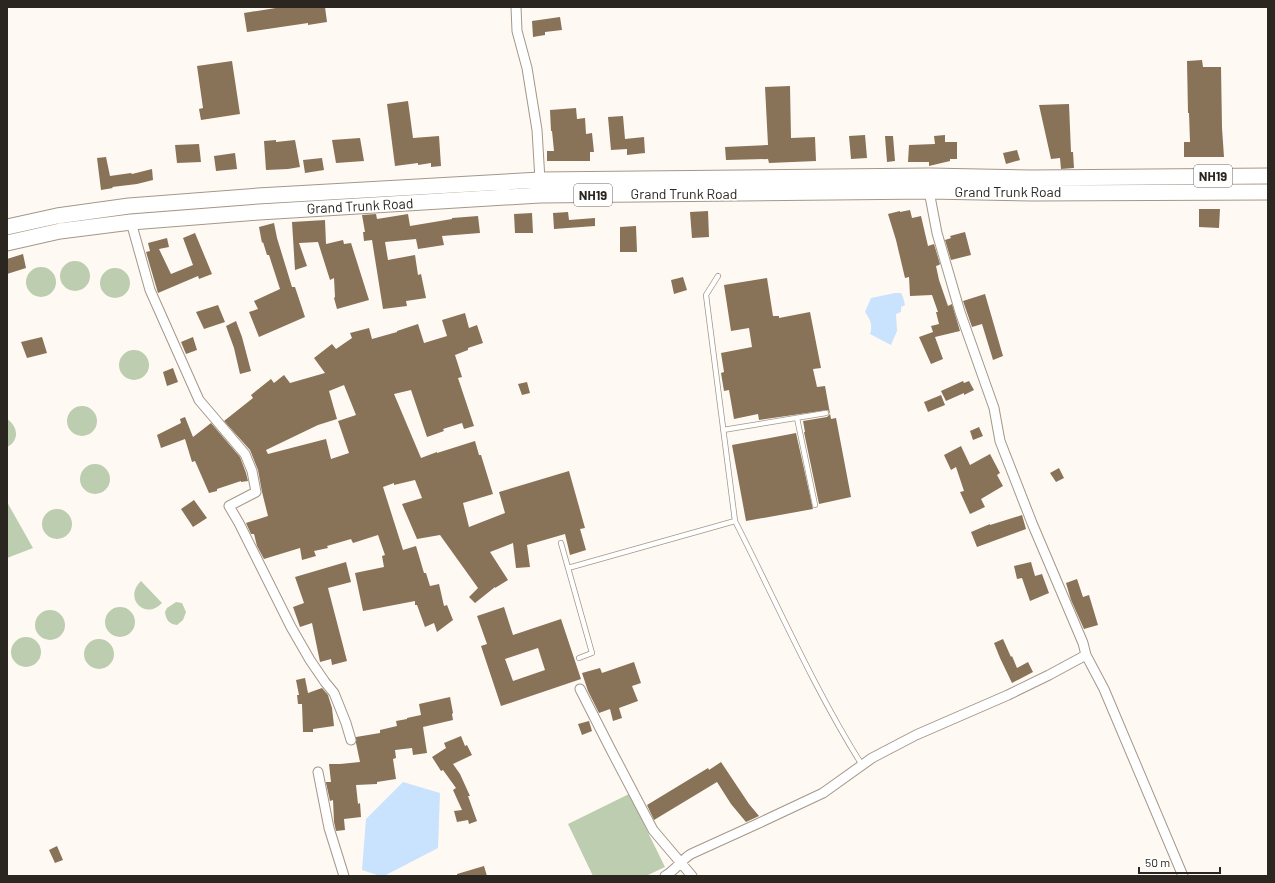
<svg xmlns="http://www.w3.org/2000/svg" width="1275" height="883" viewBox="0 0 1275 883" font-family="Barlow,sans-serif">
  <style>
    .forest { fill: #bcceaf }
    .water { fill: #c9e2fe }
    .building { fill: #887258; fill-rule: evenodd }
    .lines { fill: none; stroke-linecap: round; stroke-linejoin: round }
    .service-casing { stroke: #a49788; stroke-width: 6 }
    .minor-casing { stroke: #a49788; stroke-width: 11 }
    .trunk-casing { stroke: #a49788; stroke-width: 17 }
    .service { stroke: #fff; stroke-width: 4.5 }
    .minor { stroke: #fff; stroke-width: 9 }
    .trunk { stroke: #fff; stroke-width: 15 }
    .labels { text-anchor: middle; stroke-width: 3; stroke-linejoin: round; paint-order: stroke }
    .shield { fill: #fff; stroke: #6b6763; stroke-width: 1 }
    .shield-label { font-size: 13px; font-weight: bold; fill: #2b2620 }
    .street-label { font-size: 14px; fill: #2b2620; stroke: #fff }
  </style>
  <rect width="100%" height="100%" fill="#fff9f3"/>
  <path class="forest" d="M60 276a15 15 0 1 1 30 0a15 15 0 1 1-30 0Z
    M26 282a15 15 0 1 1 30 0a15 15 0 1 1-30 0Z
    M100 283a15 15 0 1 1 30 0a15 15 0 1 1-30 0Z
    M119 365a15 15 0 1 1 30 0a15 15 0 1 1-30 0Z
    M67 421a15 15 0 1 1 30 0a15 15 0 1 1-30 0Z
    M7,419C18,426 20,441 7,447Z
    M80 479a15 15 0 1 1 30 0a15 15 0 1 1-30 0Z
    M7,502L33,548L7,558Z
    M42 524a15 15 0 1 1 30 0a15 15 0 1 1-30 0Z
    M141,581L162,603C145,621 123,598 141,581Z
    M176,602L182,603L186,612L183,620L177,625C169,624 166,620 165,612L167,608Z
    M105 622a15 15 0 1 1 30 0a15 15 0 1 1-30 0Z
    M35 625a15 15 0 1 1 30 0a15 15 0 1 1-30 0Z
    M11 652a15 15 0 1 1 30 0a15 15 0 1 1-30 0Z
    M84 654a15 15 0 1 1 30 0a15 15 0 1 1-30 0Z
    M629,794L665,867L646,876H593L568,824Z"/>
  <path class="water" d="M895,293H901L903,297L905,305L901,307V312L896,314L897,331L891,345L870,334C873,324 870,320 865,312L871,298Z
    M403,782L440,793L438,848L384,876H380L362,870L366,819Z"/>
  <path class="building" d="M282,7H325L327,22L308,25V23L247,32L244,13Z
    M560,17L562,30L545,32V35L533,37L532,21Z
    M1202,60L1203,67H1221L1222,128L1224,157H1184V142H1190L1189,113H1188L1187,61Z
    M232,61L240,114L201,120L199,109L203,108L197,66Z
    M790,86L791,138L815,137L816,161L769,163L768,159L726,160L725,147L768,145L765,87Z
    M408,101L413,138L439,136L441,166L431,167V163L418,165V163L395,166L387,104Z
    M1069,104L1071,152H1073L1074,168L1061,169L1060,158L1051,159L1039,105Z
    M576,108L577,119L585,118L586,134L592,133L594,152H590V161H547V151H554L552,131H551L550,110Z
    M623,116L625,139L644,137L645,153L627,155V149L611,150L608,117Z
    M865,135L867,158L851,159L849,136Z
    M945,135V142H957V159H950V161L929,166V162H908L909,145L935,144L934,136Z
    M885,136H893L895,161L887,162Z
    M360,138L364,161L336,163L332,140Z
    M276,140V142L295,140L300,167L288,169L266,170L264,141Z
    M199,144L201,162L177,163L175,145Z
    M1017,150L1020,160L1006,164L1003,153Z
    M235,153L237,169L216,171L214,156Z
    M106,157L110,176L131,173L132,174L152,169L153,180L137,184L112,187L113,188L101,190L97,158Z
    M322,158L324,170L305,173L303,160Z
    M1199,209H1220L1219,228L1199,227Z
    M910,210L912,218L921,216L928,246L934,244L940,264L939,265L936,266L939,280L948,306L952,304L960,331L935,337L943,359L931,364L919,337L933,332L931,326L939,324L936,312H938L932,295L910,296L909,277L905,278L896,240L888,214L900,211V212Z
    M708,211L709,237L692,238L690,212Z
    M568,212L569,220L595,218V226L554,229L553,213Z
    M532,213L533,233H515L514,214Z
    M376,214L377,219L408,214L410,226L452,219V218L478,216L480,233L442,236L444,245L418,249L416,239L385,242L388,260L415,255L418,275L421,274L426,298L406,301L407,306L383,309L372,240L364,241L363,232H365L362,215Z
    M325,220L326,244L343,240L344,244L351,243L369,300L337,309L334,298L335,297L334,278L330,280L318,242L299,243L307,266L295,270L292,222Z
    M274,223L277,238L292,287H295L305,317L259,337L249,312L258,309L254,301L280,289L269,255H267L263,242L262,243L259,227Z
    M636,226L637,252H620V227Z
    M965,232L971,255L951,260L945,240L951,238L950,236Z
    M195,233L212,274L199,279L198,276L158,293L146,252L150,251L148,243L167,238L169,247L159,249L171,274L193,265L183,238Z
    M23,254L26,268L7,274V259Z
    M683,277L687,290L674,294L671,280Z
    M767,278L773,316H779V318L810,312L821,368L813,369L817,387L825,386L831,419L836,418L851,497L819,504L804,432H805L803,421L827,417L830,414L828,410L759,420L758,414L734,419L729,390L724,391L721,373L724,372L721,353L752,347L749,328L731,331L724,285Z
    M985,294L1003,356L993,360L982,324L972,327L963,301Z
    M218,305L225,322L204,329L196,312Z
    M465,313L469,328L477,325L483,343L468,348V350L455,355L462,377L458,378L474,426L464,429L462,423L443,429L444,431L427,437L411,390L394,394L421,458L437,452V453L475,441L479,455H481L493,494L463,503L469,527L505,513L499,492L569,471L585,528L580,529L586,550L570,555L565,534L527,545L530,567L516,568L513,543L490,552L508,580L495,588V587L475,603L469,597L478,588L440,535L417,539L402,504L422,498L415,480L394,485V483L383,487L403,550L416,546L424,573H426L430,586L439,584L444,606L447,605L453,620L437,632L434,623L425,627L417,605H415V601L363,611L355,573L384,567L382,556L385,555L378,535L353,543L351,539L327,546L328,548L314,551L316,556L302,560L300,548L264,559L257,546L254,534H251L246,523L268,516L262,492L258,470L250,450L224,421L253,398L251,395L271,379L274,383L284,375L290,383L325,373L314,358L332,344L336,349L352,338L350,333L369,328L372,339L397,332V331L418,324L424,343L447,336L442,320ZM344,385L356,415L338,421L349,453L331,459L326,439L268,454L266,450L318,425L337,419L329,391Z
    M236,321L242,337L251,371L240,374L234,348L226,326Z
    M42,337L47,353L27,358L21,342Z
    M193,337L197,350L186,354L181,342Z
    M173,368L178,382L167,386L163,372Z
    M963,381L964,383L969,381L974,390L964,395V393L946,401L941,391Z
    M527,382L530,393L522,395L518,384Z
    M941,395L945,405L928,412L924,402Z
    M185,417L193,437L211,423L240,457L246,473L248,481L241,482V481L217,489V491L209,493L195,461L192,462L185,439L161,448L157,435L181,423L180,419Z
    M979,427L983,436L973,440L970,431Z
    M796,433L813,509L746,521L732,445Z
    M961,446L970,465L990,454L1000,473L997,475L1003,486L981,499L985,507L970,514L960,492L964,491L956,467L951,470L944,455Z
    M1059,468L1064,478L1056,482L1050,473Z
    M194,500L207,518L193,527L181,509Z
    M1022,515L1026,529L977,547L971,532L990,524V525Z
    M346,562L351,582L328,588L347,661L332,665L331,659L320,662L312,623L300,627L293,607L304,603L295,577Z
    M1031,562L1035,576L1042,574L1049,593L1030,601L1022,578L1017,579L1014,566Z
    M1077,579L1083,597L1089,595L1098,625L1084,629L1071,600L1066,583Z
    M504,607L513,635L561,619L581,679L501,706L481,646L487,644L477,616ZM538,648L545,670L513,681L505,659Z
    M1003,639L1011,657L1012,656L1017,668L1028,662L1033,672L1012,683L1000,658L994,643Z
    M634,662L641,683L632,686L638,701L619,708L622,718L613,721L610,709L599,713L588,691L582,673L600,668L602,673Z
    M305,678L308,693L322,688L328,695L332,708L334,726L313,729V732H303L302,704H298L297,695H299L296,680Z
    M450,697L453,713L452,714L453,720L423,727L427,753L413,755L412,748L395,750L396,758L393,759L396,779L377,782V784L356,785L358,804L360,803L361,817L344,819L345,830L336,831L334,822L333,800L330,801L326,783V782H331L329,764H340L360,762L356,743V737L380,733V730L397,726L396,721L407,719V718L421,715L419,704Z
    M589,721L592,731L582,735L578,724Z
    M461,736L465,746L467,745L472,755L453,764L460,774L470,796H468L477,821L469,824L468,820L457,822L454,811L462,810L453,790L456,788L443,770L441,771L432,757L446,748L444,743Z
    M721,762L749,804L759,816L746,822L731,804L717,782L654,820L647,805L708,768L709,770Z
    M57,846L63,860L55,863L49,850Z
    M484,866L487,876H457V874Z"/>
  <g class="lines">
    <defs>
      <path id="service" d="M797,418L815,505
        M723,430L826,413
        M735,521C777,603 813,687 862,765
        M561,543L592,653L579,658
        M568,568L735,521L706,295L718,276"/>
      <path id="minor" d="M516,7L517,31L527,68L537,130L540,180
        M929,191L937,233L960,312L994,408L1000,441L1032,523L1083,643L1086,655L1104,689L1183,876
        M131,222L150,290L199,400L245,454L252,471L256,492L229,506L239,523L291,627L310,660L325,682L334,693L346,723L351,740
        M580,689L610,748L653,830L692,876
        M318,772L329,828L344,876
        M665,876C676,870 681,860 691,854L757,824L823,793L872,758L916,735L1008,695L1049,675L1086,655"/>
      <path id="trunk" d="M7,227L57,216L129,206L258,196L540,180L929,176L1032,178L1268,176
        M7,243L60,231L131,222L259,212L540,195L929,191L1032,193L1268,192"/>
    </defs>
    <use href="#service" class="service-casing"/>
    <use href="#minor" class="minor-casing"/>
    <use href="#trunk" class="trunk-casing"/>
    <use href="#service" class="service"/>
    <use href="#minor" class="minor"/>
    <use href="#trunk" class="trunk"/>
  </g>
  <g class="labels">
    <g class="shield">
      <rect x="1194" y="165" width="38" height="22" rx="3"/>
      <rect x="574" y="184" width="38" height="22" rx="3"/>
    </g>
    <g class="shield-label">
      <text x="1213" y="181">NH19</text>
      <text x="593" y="200">NH19</text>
    </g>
    <g class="street-label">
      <text x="1008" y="197">Grand Trunk Road</text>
      <text x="684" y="199">Grand Trunk Road</text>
      <text transform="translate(360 206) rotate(-3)" y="5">Grand Trunk Road</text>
    </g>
  </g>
  <rect width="1275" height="883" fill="none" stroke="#2b2620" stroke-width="16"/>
  <path d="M1139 867v6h81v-6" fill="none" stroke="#2b2620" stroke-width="2"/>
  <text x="1145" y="867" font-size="12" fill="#2b2620" stroke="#ffffff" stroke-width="3" paint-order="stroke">50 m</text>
</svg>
